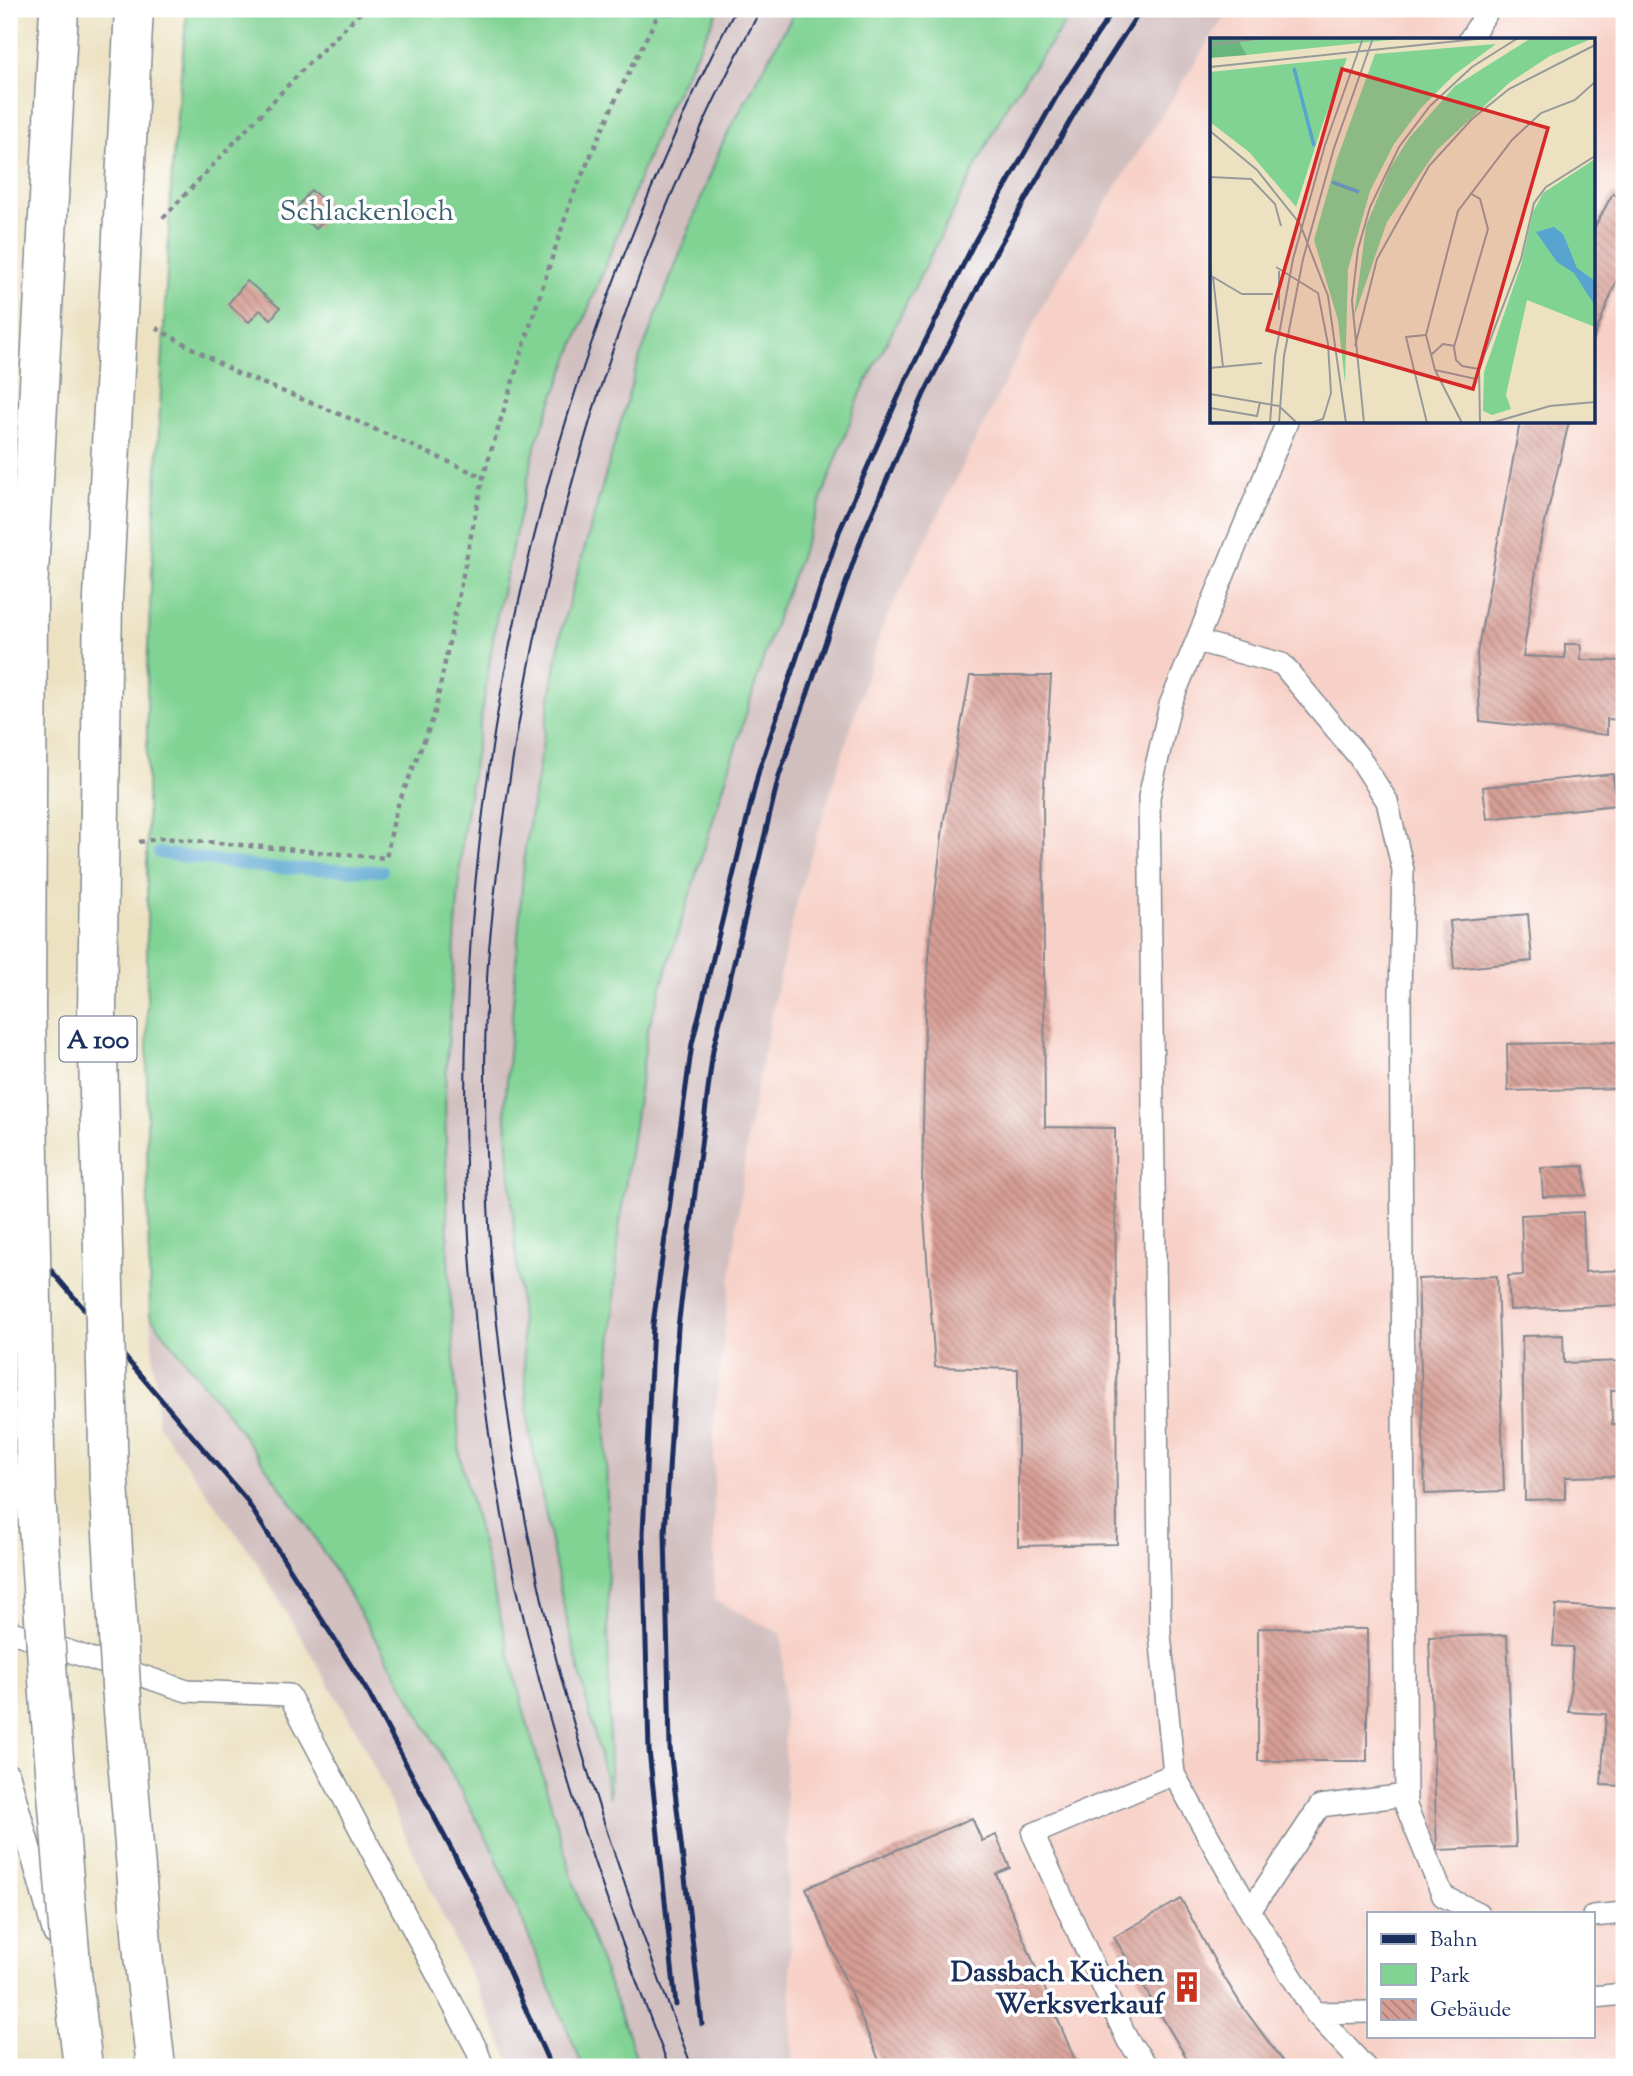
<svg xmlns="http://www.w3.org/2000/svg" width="1633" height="2076" viewBox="0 0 1633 2076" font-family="'Sorts Mill Goudy',serif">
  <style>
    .built { fill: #f7d1c7; fill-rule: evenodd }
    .railway { fill: #d2bfc0 }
    .green { fill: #81d394; stroke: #4e8179; stroke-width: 2 }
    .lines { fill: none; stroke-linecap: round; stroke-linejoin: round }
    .stream { stroke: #57a4d0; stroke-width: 12 }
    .building { fill: url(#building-back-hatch) }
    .service-casing { stroke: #848890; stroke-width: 24 }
    .path { stroke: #848890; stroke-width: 4.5; stroke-dasharray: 5 5; stroke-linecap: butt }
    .service { stroke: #fff; stroke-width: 21 }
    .tram { stroke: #1b2f5e; stroke-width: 2 }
    .rail { stroke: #1b2f5e; stroke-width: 5 }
    .motorway-bridge-casing { stroke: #848890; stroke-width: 41; stroke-linecap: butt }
    .motorway-bridge { stroke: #fff; stroke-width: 38 }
    .labels { text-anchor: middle; stroke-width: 7; stroke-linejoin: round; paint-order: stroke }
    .shield { fill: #fff; stroke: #5f6d8e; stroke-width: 2 }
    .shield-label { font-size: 26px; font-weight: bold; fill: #1b2f5e }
    .park-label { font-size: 28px; fill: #3a606e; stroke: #fff }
    .poi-label { font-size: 28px; font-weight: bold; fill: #1b2f5e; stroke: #fff; text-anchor: end }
    .inset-river { fill: none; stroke: #57a4d0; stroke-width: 3.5 }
    .inset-road { fill: none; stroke: #989a9a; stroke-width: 2 }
    .view { fill: #d62828; fill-opacity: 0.15; stroke: #d62828; stroke-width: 3.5 }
    .inset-edge { fill: none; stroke: #1b2f5e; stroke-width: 3.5 }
  </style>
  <defs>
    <pattern id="building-back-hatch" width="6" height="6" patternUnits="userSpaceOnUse" patternTransform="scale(1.75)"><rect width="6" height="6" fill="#d79e94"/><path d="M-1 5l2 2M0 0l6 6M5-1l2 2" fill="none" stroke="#ae817c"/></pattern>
  </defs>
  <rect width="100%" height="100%" fill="#fff"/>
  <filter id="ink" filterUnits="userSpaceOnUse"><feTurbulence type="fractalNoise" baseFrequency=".0143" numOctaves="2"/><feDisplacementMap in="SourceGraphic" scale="14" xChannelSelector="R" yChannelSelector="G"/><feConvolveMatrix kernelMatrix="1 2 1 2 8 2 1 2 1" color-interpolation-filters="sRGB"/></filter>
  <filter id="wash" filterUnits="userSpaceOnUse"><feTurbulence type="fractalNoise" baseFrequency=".00686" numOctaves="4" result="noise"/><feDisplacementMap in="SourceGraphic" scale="28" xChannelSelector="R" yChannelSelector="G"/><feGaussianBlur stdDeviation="1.57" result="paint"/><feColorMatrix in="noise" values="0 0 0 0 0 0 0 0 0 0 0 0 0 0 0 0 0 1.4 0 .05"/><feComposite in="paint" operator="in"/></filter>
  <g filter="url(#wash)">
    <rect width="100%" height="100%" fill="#ece2c2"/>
    <path class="built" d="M1229,9H1624V2067H793L782,1635L714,1600V1420L748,1132L773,1006L798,897L882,627L1052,288ZM1211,40H1593V422H1211ZM1369,1913H1593V2036H1369Z"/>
    <path class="railway" d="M719,9H796L722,144L637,365L562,627L525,848L505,1105L529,1428L562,1599L609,1794L606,1422L619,1228L648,1029L770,637L861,393L1008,103L1075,9H1229L1052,288L882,627L798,897L773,1006L748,1132L714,1420V1600L782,1634L793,2067H640L583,1914L526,1719L460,1457L448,1257L445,1089L462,840L497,614L536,443L662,120Z
      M150,1316L233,1421L306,1523L403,1685L493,1850L583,2067H513L360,1737L256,1561L158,1425Z"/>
    <path class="green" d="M187,9H719L662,120L536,443L497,614L462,840L445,1089L448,1257L460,1457L526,1719L583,1914L640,2067H583L493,1850L403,1685L306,1523L233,1421L150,1316L147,1152V669L172,169Z
      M796,9H1075L1008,103L861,393L770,637L648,1029L619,1228L606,1422L610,1798L562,1599L529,1428L505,1105L525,848L562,627L637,365L722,144Z"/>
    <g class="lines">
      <path class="stream" d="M159,853L268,868L382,871"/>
    </g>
    <g id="blocks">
      <path class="building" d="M311,190L333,208L316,229L294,211Z
        M1613,193L1624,202V262L1593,340V230Z
        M247,281L280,308L271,319L260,310L249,322L228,304Z
        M1520,422H1569L1540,544L1523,656L1565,658V644H1581V660L1624,661V720L1607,719V735L1480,721L1477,653Z
        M970,676H1051L1043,800L1045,1127L1115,1128L1117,1544L1018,1546V1369L935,1367L922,1189L925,1011L932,920L944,819Z
        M1613,774L1616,805L1487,819L1483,787Z
        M1528,914L1532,961L1454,969L1450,921Z
        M1624,1042V1088L1508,1091L1507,1044Z
        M1584,1166L1586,1195L1543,1197L1541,1168Z
        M1583,1212L1585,1272L1624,1270V1305L1510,1310L1508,1276L1523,1275L1521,1215Z
        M1497,1276L1504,1491L1425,1494L1418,1279Z
        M1563,1335L1564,1363L1624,1361V1390H1611L1612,1424H1623L1624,1476L1565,1477V1499L1525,1500L1522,1336Z
        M1556,1605L1624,1609V1786L1601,1785L1606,1714L1569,1712L1573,1647L1553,1646Z
        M1258,1628L1367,1629V1761H1258Z
        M1507,1635L1516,1847L1437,1850L1429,1637Z
        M972,1818L982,1841L996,1835L1010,1868L996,1874L1078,2067H882L806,1888Z
        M1181,1899L1219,1969L1242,2006L1287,2067H1192L1114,1937Z"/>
    </g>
  </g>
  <g filter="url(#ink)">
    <use href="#blocks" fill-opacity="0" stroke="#848890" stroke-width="2"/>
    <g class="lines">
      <defs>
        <path id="service" d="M1469,40L1489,9
          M1287,422L1170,705L1149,797L1160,1634L1174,1774L1250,1911L1315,2013L1369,2012
          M1197,641L1282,664L1359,757L1387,801L1403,870L1400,993L1406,1806L1443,1896L1478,1913
          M9,1631L187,1691L289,1695L476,2048L483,2067
          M9,1775L54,1934
          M1250,1911L1320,1806L1406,1795
          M1593,1916L1624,1913
          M1593,1997L1624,1994
          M1315,2013L1365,2067
          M1148,2067L1128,2041L1033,1834L1174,1774"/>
      </defs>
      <use href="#service" class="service-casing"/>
      <path class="path" d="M163,218L311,61L364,9
        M156,328L237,373L354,420L483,477
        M139,842L162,838L386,858L396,810L434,716L483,477L534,313L571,200L619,92L661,9"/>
      <use href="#service" class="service"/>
      <path class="tram" d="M669,2067C599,1887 537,1705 502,1515C421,1064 474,593 658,173C682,117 707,62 736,9
        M692,2067C635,1918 580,1766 544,1609C505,1439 485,1263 485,1088C485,1042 485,995 489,949C519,622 603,299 761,9"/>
      <path class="rail" d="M9,1221L245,1498L369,1694L474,1892L551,2067
        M676,2005L649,1750L643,1534L653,1324L692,1044L759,770L839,532L904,384L975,241L1059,92L1114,9
        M702,2024L670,1748L665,1533L678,1327L713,1050L779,776L862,537L924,394L992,259L1079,105L1141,9"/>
      <defs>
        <path id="motorway-bridge" d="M59,9L28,593L26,1011L36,1495L50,1709L71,1964L83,2067
          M134,9L103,598L97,1014L109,1482L121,1686L143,1955L156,2067"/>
      </defs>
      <use href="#motorway-bridge" class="motorway-bridge-casing"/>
      <use href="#motorway-bridge" class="motorway-bridge"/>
    </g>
  </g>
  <defs>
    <symbol id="building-bare" viewBox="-9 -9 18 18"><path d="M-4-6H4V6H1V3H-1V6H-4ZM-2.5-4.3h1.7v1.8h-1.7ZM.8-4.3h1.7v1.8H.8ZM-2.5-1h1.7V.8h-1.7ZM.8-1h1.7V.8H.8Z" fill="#c8321e" stroke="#fff" stroke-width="2.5" paint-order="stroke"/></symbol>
  </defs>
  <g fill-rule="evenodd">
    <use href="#building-bare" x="1165" y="1965" width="44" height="44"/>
  </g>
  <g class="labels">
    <rect class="shield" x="59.5" y="1016.5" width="77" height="45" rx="5"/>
    <g class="shield-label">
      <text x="98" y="1048">A 100</text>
    </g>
    <g class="park-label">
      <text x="367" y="220">Schlackenloch</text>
    </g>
    <g class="poi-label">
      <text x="1164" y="1981">Dassbach Küchen<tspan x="1164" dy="32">Werksverkauf</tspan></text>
    </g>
  </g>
  <g transform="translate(1210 38)">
    <rect width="385" height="385" fill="#ece2c2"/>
    <path d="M27,0H198L37,17ZM321,0H384L340,18L299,45L227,112L177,184L144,279L156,188L180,130L199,100L245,48ZM286,6L244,37L211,70L184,106L160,153L138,231L135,345L128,282L104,202L127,121L165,16ZM137,20L111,91L86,169L39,114L0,84V34ZM385,121V289L317,262L296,357L301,371L282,377L273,373L274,334L311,227L323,174L333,155Z" fill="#81d394"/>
    <path d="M0,0H27L37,17L0,20Z" fill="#68b57e"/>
    <path d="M344,189L353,196L367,230L385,243V268L364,235L347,224L326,194Z" fill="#57a4d0"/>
    <path class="inset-river" d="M84,30L104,108M122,144L149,154"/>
    <path class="inset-road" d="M0,7L54,0M0,29L276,0M0,93L47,132L90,186L118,258L136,385M0,139L41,141L65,166L71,188M260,155L270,161L278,191L244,309L246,322L252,328L269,331M0,216L1,238M66,229L108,255L118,306L121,355L113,381L100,385M69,233V272M216,297L196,299L217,385M145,308L167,221L219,128L262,81L299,51L385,7M221,317L233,306L245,308M13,329L3,239L32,256H63M0,330L52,325M225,332L252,385M266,341L225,332L216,297L248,173L302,102L331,75L365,62L385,44M0,356L69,368L87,385M0,370L47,378L50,364M60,385L65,318L83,221L115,107L153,0M69,385L74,318L93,221L124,110L163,0M154,385L142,263L148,211L160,169L189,109L220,68L262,29L308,0M270,385L269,331L311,221L324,165L336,149L385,118M281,385L340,368L385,364"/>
    <path class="view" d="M132,31L338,90L263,351L57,292Z"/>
    <rect width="385" height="385" class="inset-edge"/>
  </g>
  <rect width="1633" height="2076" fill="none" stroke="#fff" stroke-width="35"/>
  <rect x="1367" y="1912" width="228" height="126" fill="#ffffff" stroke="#a4acbf" stroke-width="2"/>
  <rect x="1381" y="1934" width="35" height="10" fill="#1b2f5e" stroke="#a4acbf" stroke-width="2"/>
  <text x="1430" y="1946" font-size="21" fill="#1b2f5e">Bahn</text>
  <rect x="1381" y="1964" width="35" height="21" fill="#81d394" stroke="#a4acbf" stroke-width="2"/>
  <text x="1430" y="1982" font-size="21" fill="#1b2f5e">Park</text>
  <rect x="1381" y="1999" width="35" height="21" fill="url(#building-back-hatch)" stroke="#a4acbf" stroke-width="2"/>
  <text x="1430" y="2016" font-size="21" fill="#1b2f5e">Gebäude</text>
</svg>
